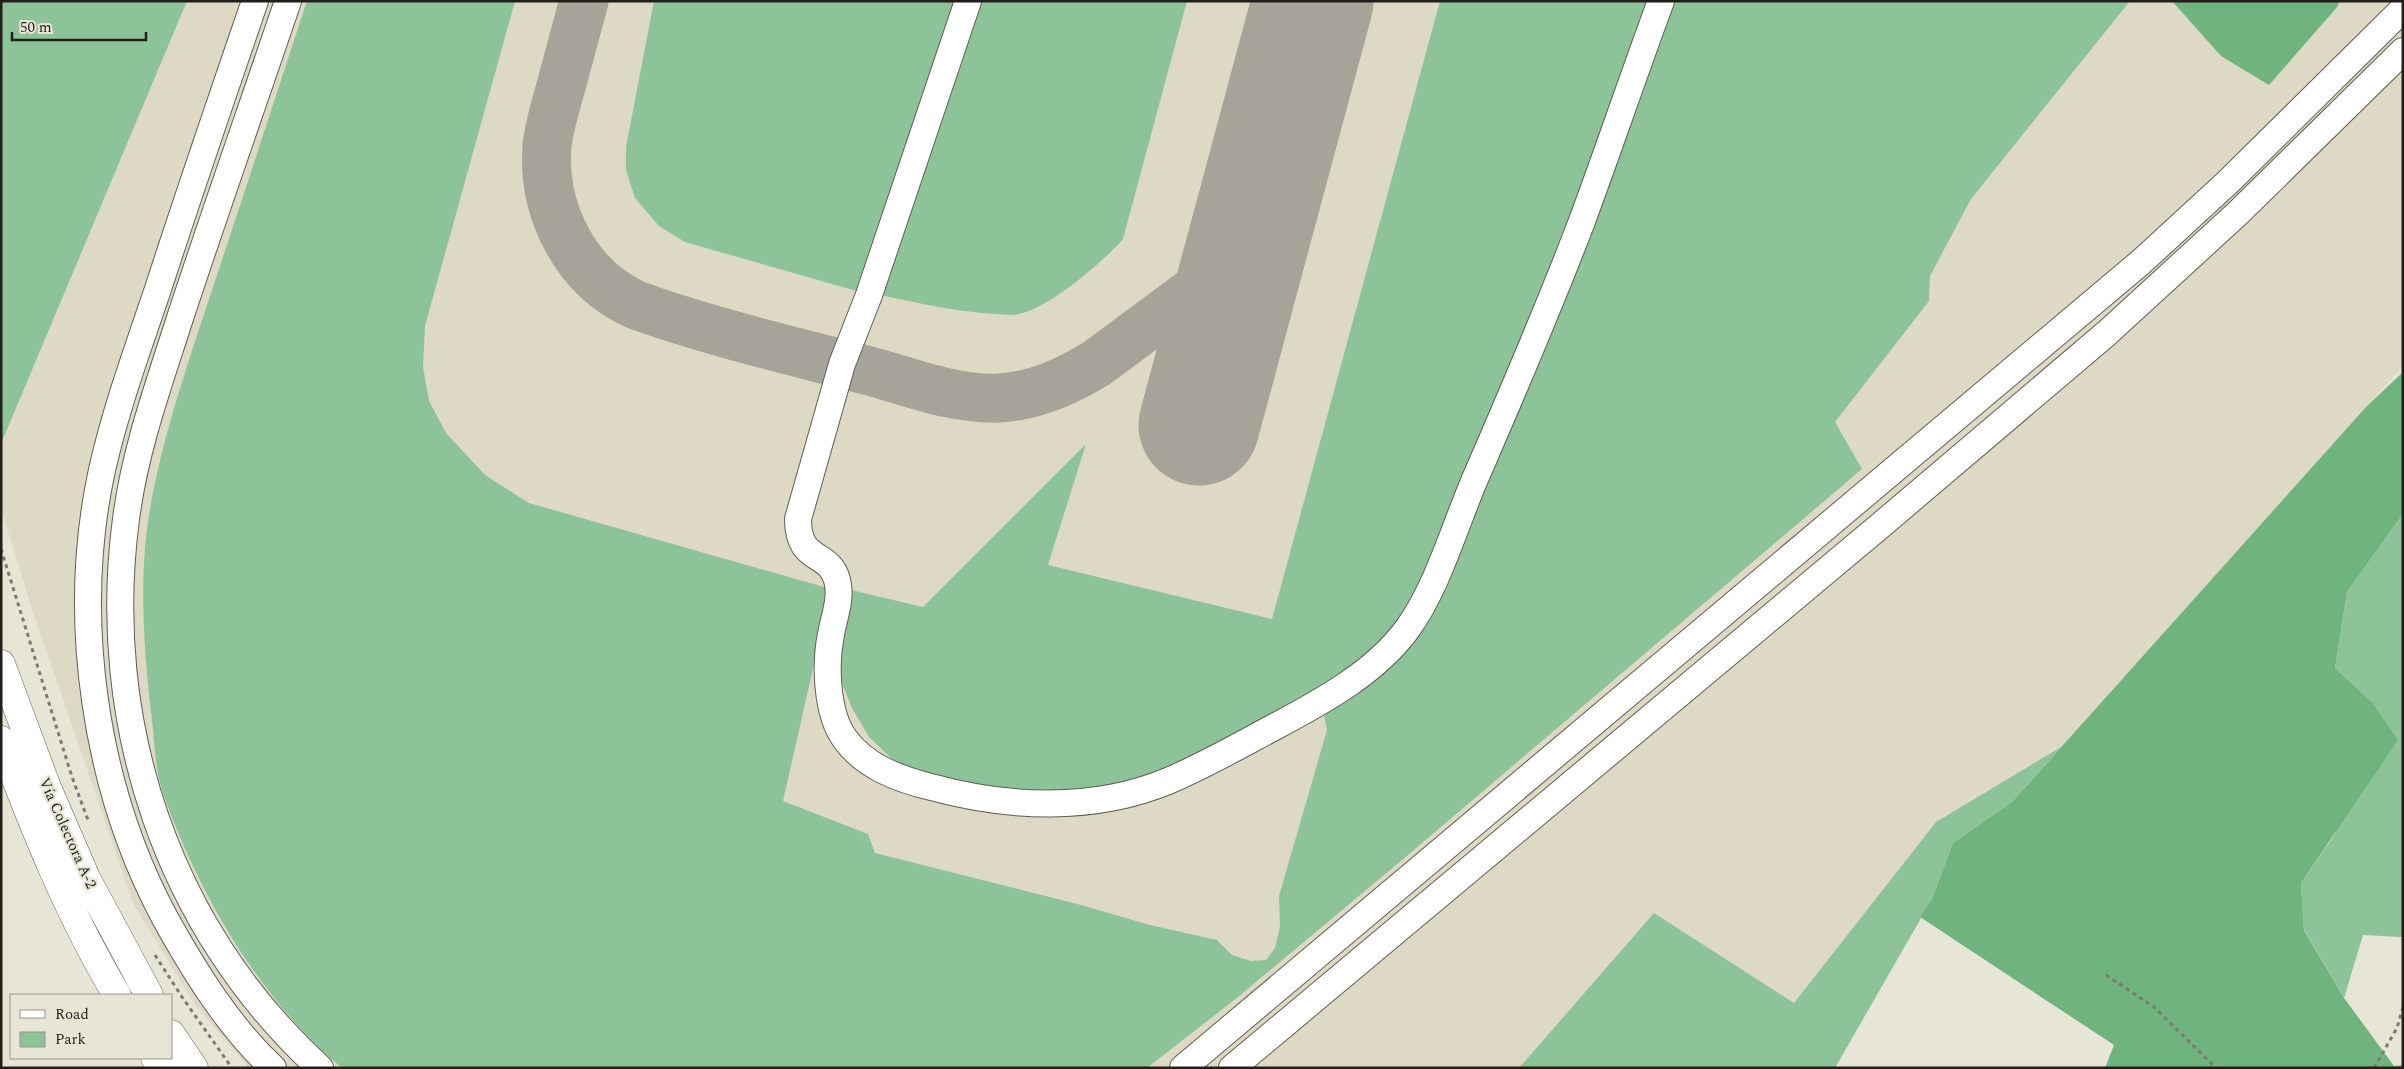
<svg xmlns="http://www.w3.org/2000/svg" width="2404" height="1069" viewBox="0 0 2404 1069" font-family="Spectral,serif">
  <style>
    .built { fill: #ddd9c4 }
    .green { fill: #8dc398 }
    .forest { fill: #6fb37e }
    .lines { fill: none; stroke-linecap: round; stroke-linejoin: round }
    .taxiway { stroke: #a6a498; stroke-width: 49 }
    .runway { stroke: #a6a498; stroke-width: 121 }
    .minor-casing { stroke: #605e52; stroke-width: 28 }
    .major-casing { stroke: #605e52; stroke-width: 29 }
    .path { stroke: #7d7b71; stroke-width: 3; stroke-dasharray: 4 4; stroke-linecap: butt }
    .minor { stroke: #fff; stroke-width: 26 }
    .major { stroke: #fff; stroke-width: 28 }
    .labels { text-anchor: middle; stroke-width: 4.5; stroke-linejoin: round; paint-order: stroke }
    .street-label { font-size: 15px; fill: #201f1a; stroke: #e7e5d6 }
  </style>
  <rect width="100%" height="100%" fill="#e7e5d6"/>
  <path class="built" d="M187,1H2403V366L2061,747L1936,822L1794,1003L1654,913L1519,1068H249L195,1005L133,903L33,612L1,509V444Z"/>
  <path class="green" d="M1,1H187L1,444Z
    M307,1H515L425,326L423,367L429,401L446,433L485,475L529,503L831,589L783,801L868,834L875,853L1081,905L1150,925L1217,940L1232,955L1251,961L1266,960L1275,948L1280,926L1279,896L1327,730L1323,710L1390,659L1672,1H2130L1971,199L1930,276L1929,301L1835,422L1862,469L1408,855L1238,997L1147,1068H342C259,999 197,891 162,790C155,769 155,743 152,721C144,651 138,579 150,509C163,433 191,354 215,281C246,188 276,95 307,1Z
    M654,1H954L860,292L685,242L659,226L635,198L626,170V147Z
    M974,1H1187L1123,239C1103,262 1049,308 1019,314C1012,316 1003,314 996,314C957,312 918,303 880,295Z
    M1440,1H1653L1589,175L1415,596C1402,616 1387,640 1367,655C1305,703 1230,736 1161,773L1136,781L1047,795L1005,792L915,772L892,759L869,737L852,708L840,678L838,653L851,590L923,607L1086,444L1048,565L1272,619Z
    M2403,514V935L2401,937L2363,935L2344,998L2304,929L2301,883L2335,834L2371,701L2335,668L2347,592Z
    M2061,747L2012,802L1953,843L1932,899L1835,1068H1519L1654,913L1794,1003L1936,822Z"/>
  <path class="forest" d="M2172,1H2339L2338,6L2269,85L2221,56Z
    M2403,372V514L2347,592L2335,668L2371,701L2398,740L2301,883L2304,930L2344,998L2394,1066L2403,1065V1068H2105L2114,1045L1920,917L1932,899L1953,843L2012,802L2367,406Z"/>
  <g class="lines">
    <path class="taxiway" d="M584,1C576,31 568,60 560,90C555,108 549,127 547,146C542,211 576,278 636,305C711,332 789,350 866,370C908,381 954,400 999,398C1035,396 1066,382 1097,363L1209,280C1239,252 1249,226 1262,188"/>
    <path class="runway" d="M1199,425L1313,1"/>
    <defs>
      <path id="minor" d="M255,1C222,97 189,193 158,289C138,348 116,408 102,470C70,617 94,787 166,920C195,972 229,1027 273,1068
        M288,1C252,107 215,212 180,318C159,384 135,449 126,519C99,722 167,928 320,1068
        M968,1L869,295L842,364L798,519C798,564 829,550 837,580C842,598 834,617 831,634C825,664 826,713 845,739C865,767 899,779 931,787C1008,808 1093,812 1168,781C1206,765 1242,744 1278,725C1325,700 1377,671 1408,628C1439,585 1456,521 1478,472C1514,389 1550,305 1582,221C1609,148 1634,74 1661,1
        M1183,1068L2141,262L2228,182L2403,9
        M1232,1068L1881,525L2107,333L2238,213L2403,51"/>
      <path id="major" d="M1,664L46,785L86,878L149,995
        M1,740C34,828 69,915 117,995
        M171,1034L194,1068
        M155,1058L162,1068"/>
    </defs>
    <use href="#minor" class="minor-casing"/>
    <use href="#major" class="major-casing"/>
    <path class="path" d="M1,549L72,777L88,820
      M155,955L182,997L232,1068
      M2106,975L2154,1007L2216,1068
      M2374,1068L2397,1028L2403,1007"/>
    <use href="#minor" class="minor"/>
    <use href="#major" class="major"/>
  </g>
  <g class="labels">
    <g class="street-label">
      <text transform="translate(68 833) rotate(66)" y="5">Vía Colectora A-2</text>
    </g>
  </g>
  <rect width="2404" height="1069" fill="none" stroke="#201f1a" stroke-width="5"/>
  <rect x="10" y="994" width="162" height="65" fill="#e7e5d6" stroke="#97968b"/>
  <rect x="20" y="1010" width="25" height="8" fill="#ffffff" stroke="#97968b"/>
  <text x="55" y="1019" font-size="15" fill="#201f1a">Road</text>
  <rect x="20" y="1032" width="25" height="15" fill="#8dc398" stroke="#97968b"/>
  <text x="55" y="1044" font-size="15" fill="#201f1a">Park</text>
  <path d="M12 32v8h134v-8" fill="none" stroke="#201f1a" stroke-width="2.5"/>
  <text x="20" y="32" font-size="15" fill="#201f1a" stroke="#e7e5d6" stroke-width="4" paint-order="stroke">50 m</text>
</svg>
